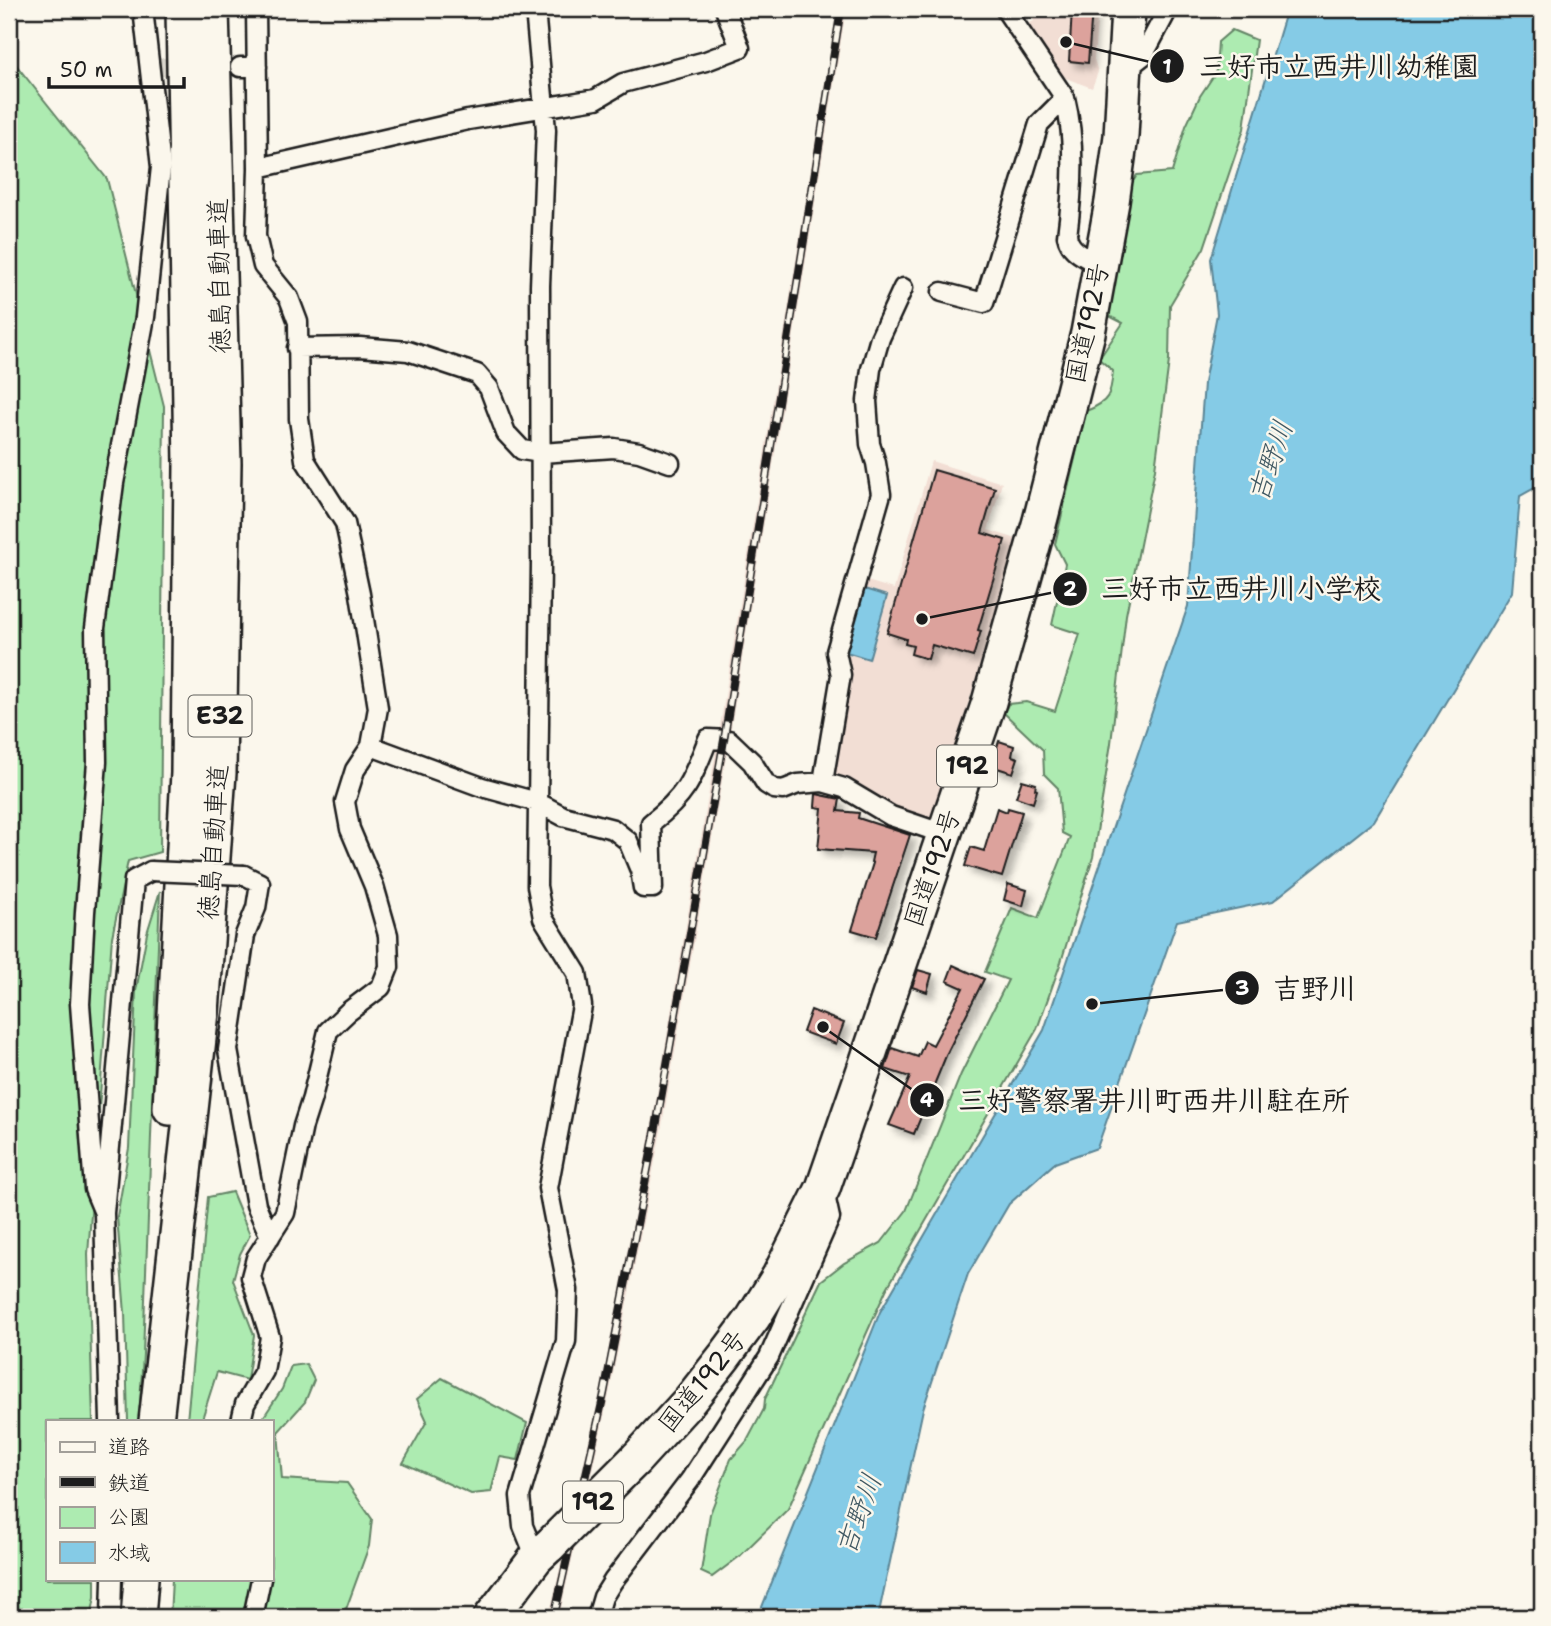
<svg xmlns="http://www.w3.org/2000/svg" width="1551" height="1626" viewBox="0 0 1551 1626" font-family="'Shantell Sans','Klee One',sans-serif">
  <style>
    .built { fill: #f2ded4 }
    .green { fill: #adebb1; stroke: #648466; stroke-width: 2 }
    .water { fill: #85cbe6; stroke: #5b8595; stroke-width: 2 }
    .building { fill: #dca29c; stroke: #1c1c1c; stroke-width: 2; filter: url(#shadow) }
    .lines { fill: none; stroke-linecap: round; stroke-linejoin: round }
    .street-tunnel { stroke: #dad6cd; stroke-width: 18; stroke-dasharray: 18 9; stroke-linecap: butt }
    .street-casing { stroke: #1c1c1c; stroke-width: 23 }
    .highway-casing { stroke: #1c1c1c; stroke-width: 38 }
    .street { stroke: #fbf7ec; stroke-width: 18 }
    .highway { stroke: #fbf7ec; stroke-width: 33 }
    .rail-casing { stroke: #1c1c1c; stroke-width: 8 }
    .rail { stroke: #fbf7ec; stroke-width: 5; stroke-dasharray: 16; stroke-linecap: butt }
    .street-bridge-casing { stroke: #1c1c1c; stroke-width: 23; stroke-linecap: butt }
    .highway-bridge-casing { stroke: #1c1c1c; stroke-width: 38; stroke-linecap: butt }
    .street-bridge { stroke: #fbf7ec; stroke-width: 18 }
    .highway-bridge { stroke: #fbf7ec; stroke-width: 33 }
    .labels { text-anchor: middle; stroke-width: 5; stroke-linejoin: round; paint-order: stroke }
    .shield { fill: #fbf7ec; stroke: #5f5e5a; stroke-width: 2 }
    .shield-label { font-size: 24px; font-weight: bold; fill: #1c1c1c }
    .street-label { font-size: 26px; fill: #1c1c1c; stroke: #fbf7ec }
    .water-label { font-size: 28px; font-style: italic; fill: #415963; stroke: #fbf7ec }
    .leader { fill: none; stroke: #1c1c1c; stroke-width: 2.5 }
    .callout-dot { fill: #1c1c1c; stroke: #fbf7ec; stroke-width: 2.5 }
    .mark-label { font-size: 21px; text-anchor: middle; font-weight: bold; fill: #fff }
    .callout-label { font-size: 28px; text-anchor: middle; font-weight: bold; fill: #1c1c1c; stroke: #fbf7ec; stroke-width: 5; stroke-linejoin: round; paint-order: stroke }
  </style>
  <defs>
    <filter id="shadow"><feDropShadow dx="6" dy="6" stdDeviation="3.5" flood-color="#0004"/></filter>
  </defs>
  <rect width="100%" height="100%" fill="#fbf7ec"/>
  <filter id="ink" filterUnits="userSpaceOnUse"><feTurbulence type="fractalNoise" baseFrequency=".0143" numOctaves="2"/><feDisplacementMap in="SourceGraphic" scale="14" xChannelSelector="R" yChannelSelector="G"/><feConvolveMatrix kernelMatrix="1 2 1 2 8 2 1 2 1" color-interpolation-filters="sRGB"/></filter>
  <g filter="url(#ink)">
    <path class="built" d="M837,9H846L729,740L662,1126L609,1394L559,1617H549L600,1393L652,1124L718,739Z
      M1027,9H1098L1094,59L1098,72L1092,88L1055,74L1026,25L1034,21Z
      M931,461L1002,483L988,530L1020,540L931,822L890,807L830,773L841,648L860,579L894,589Z"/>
    <path class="green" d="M1232,30L1256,40L1244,129L1204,248L1170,305L1169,361L1155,469L1126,615L1111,743L1093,857L1061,962L1037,1029L886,1290L788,1509L740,1556L712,1577L701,1572L710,1514L731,1459L747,1441L764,1409L765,1399L821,1281L844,1263L881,1243L906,1211L961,1074L1008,980L985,972L1012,908L1038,918L1070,837L1062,833L1058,788L1044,774L1043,750L1004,713L1008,704L1026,702L1055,711L1080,634L1052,625L1065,564L1055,544L1086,411C1109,402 1111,395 1113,371L1099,359L1123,323L1109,316L1129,188L1137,175L1172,172L1186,126L1200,96L1216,72L1218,42Z
      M9,56L107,179L164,406L160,852L128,861L112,937L88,1254L93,1421H47V1579H95V1597L91,1617H9Z
      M160,891L143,1354L139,1421H128L125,1313L117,1217L129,1148L136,991L147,933Z
      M232,1192L250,1235L240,1254L233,1280L254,1335L247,1380L217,1372L202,1419L204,1421H187L208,1197Z
      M306,1364L314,1380L305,1402L278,1432L282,1479L347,1483L372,1519L369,1546L345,1612V1617H170L172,1579H271V1421H261L282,1389L291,1366Z
      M442,1378L527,1423L518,1460L500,1457L491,1492L471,1494L403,1463L427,1421L417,1399Z"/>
    <path class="water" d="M1287,9H1542V484L1520,496L1512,592L1374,821L1273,901L1177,921L1097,1148L1055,1163L1009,1204L968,1274L923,1409L878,1617H758L880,1312L1044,1030L1188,606L1204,383L1217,314L1211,259Z
      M861,588L887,596L869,659L843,651Z"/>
    <path class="building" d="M1072,9H1092L1088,63L1069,61Z
      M934,470L995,488L982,533L1005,540L978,630L981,631L973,657L932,645L928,659L911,654L913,646L905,644L906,639L887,633Z
      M999,741L1014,746L1012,756L1018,758L1013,773L991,766Z
      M1022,780L1036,784L1035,789L1037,790L1033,803L1016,797Z
      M816,794L840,799L838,811L859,813L858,818L910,835L876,937L852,930L873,863L871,862L873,853L818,849L822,808L815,807Z
      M997,808L1007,812L1008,808L1022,812L1002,877L965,866L971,847L984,851Z
      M1008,884L1027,890L1023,906L1004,900Z
      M953,965L984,979L948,1051L914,1134L889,1125L910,1077L885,1069L892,1048L918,1057L925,1041L933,1045L963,988L947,981Z
      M918,970L932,974L927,992L912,987Z
      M811,1010L844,1023L836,1044L803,1032Z"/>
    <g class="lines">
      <path class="street-tunnel" d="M158,67H191"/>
      <defs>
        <path id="street" d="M535,9L546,130L540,286L541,562L537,886L543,918L577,973L582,1006L548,1188L568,1290L566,1341L520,1496L523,1526L536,1558
          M1005,9L1065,98C1076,143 1073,190 1067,236C1070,252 1087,258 1100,265
          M240,67H257
          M1125,70L1143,56L1168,9
          M258,168L468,120L596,99L623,83L706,61L740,48L725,9
          M942,292L984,303L1039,124L1065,98
          M297,348L360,347L408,351L477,374L489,388L506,433L522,450L541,453L614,448L639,452L670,463
          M371,746L482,787L537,802L563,816L613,829L628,841L640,870L643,888H653L651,823C687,795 692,780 708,739L729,740L752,762L766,784L774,789L783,790L798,784L823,782L844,788L891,816L944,834
          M823,782L841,675L836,652L881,494L876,463L870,444L867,401L871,369L880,338L903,288
          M244,875L260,883L256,908L245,935L228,1050L256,1205L270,1237
          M104,1213L94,1189L80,1004L85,912L97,762L95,628L114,483L145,317L161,167L143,9
          M110,1421L104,1213L134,880L151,871
          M241,1421L245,1404L264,1371L270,1337L251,1277L256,1258L285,1213L303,1126L312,1098L328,1031L348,1012L381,987L389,967L388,935L374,886L350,829L345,802L355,770L371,746L378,708L360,594L345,523L305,460L299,419L298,322L289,298L263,266L256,236L258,168L256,9
          M111,1617L112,1579
          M253,1617L261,1579
          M597,1617L603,1597L613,1581L690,1480L769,1357L830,1218L824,1191"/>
        <path id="highway" d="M170,1108L188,773L191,464L183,9
          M156,1421L202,1012L219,773L224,463L212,9
          M636,1459L690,1400L724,1357L753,1318L779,1276L823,1188L866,1064L989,702L1040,521L1088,333L1112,202L1121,136L1128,9
          M138,1617L141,1579
          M491,1617L536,1558L550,1545"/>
      </defs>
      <use href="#street" class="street-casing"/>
      <use href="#highway" class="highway-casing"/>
      <use href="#street" class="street"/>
      <use href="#highway" class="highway"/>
      <defs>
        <path id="rail" d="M554,1617L604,1394L656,1127L724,740L841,9"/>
      </defs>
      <use href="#rail" class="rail-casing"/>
      <use href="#rail" class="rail"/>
      <defs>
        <path id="street-bridge" d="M151,871L244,875"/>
        <path id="highway-bridge" d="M550,1545L636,1459"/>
      </defs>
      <use href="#street-bridge" class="street-bridge-casing"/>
      <use href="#highway-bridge" class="highway-bridge-casing"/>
      <use href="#street-bridge" class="street-bridge"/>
      <use href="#highway-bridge" class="highway-bridge"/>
    </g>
  </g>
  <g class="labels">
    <g class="shield">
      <rect x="188.5" y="695.5" width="63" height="41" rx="5"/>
      <rect x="937" y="745.5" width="60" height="41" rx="5"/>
      <rect x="563" y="1481.5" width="60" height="41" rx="5"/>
    </g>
    <g class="shield-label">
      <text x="220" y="724">E32</text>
      <text x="967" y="774">192</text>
      <text x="593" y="1510">192</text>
    </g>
    <g class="street-label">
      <text transform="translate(219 276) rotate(-91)" y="9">徳島自動車道</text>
      <text transform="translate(1087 323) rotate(-78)" y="9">国道192号</text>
      <text transform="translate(213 842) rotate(-86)" y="9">徳島自動車道</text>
      <text transform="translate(932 868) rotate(-71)" y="9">国道192号</text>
      <text transform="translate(702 1381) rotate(-51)" y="9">国道192号</text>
    </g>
    <g class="water-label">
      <text transform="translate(1270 461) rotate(-71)" y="10">吉野川</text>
      <text transform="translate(858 1514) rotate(-70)" y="10">吉野川</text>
    </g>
  </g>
  <path class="leader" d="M1066 42L1167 66M922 619L1070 589M1092 1004L1242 988M823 1027L927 1100"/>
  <g class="callout-dot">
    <circle cx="1066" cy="42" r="7"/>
    <circle cx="922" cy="619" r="7"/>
    <circle cx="1092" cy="1004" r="7"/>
    <circle cx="823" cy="1027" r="7"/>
    <circle cx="1167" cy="66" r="18"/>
    <circle cx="1070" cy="589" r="18"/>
    <circle cx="1242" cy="988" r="18"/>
    <circle cx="927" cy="1100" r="18"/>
  </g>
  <g class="mark-label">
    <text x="1167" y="74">1</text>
    <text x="1070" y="596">2</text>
    <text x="1242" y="995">3</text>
    <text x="927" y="1107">4</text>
  </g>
  <g class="callout-label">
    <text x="1339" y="76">三好市立西井川幼稚園</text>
    <text x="1241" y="598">三好市立西井川小学校</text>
    <text x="1315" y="998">吉野川</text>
    <text x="1154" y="1110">三好警察署井川町西井川駐在所</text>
  </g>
  <rect width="1551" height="1626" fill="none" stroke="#fbf7ec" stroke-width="35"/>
  <rect x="18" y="18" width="1516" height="1591" fill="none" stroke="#1c1c1c" stroke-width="2.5" filter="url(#ink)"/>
  <rect x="46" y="1420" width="228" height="161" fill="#fbf7ec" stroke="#a29f99" stroke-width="2"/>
  <rect x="60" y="1442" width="35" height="10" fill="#fbf7ec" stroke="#a29f99" stroke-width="2"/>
  <text x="108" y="1454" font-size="21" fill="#1c1c1c">道路</text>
  <rect x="60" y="1477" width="35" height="10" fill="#1c1c1c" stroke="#a29f99" stroke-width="2"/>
  <text x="108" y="1490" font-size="21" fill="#1c1c1c">鉄道</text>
  <rect x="60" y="1507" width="35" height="21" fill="#adebb1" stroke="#a29f99" stroke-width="2"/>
  <text x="108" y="1524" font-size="21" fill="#1c1c1c">公園</text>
  <rect x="60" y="1542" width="35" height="21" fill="#85cbe6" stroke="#a29f99" stroke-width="2"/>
  <text x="108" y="1560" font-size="21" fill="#1c1c1c">水域</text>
  <path d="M49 77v10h135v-10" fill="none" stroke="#1c1c1c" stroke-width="3.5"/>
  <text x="60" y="77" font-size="21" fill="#1c1c1c" stroke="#fbf7ec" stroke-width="5" paint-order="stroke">50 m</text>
</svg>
